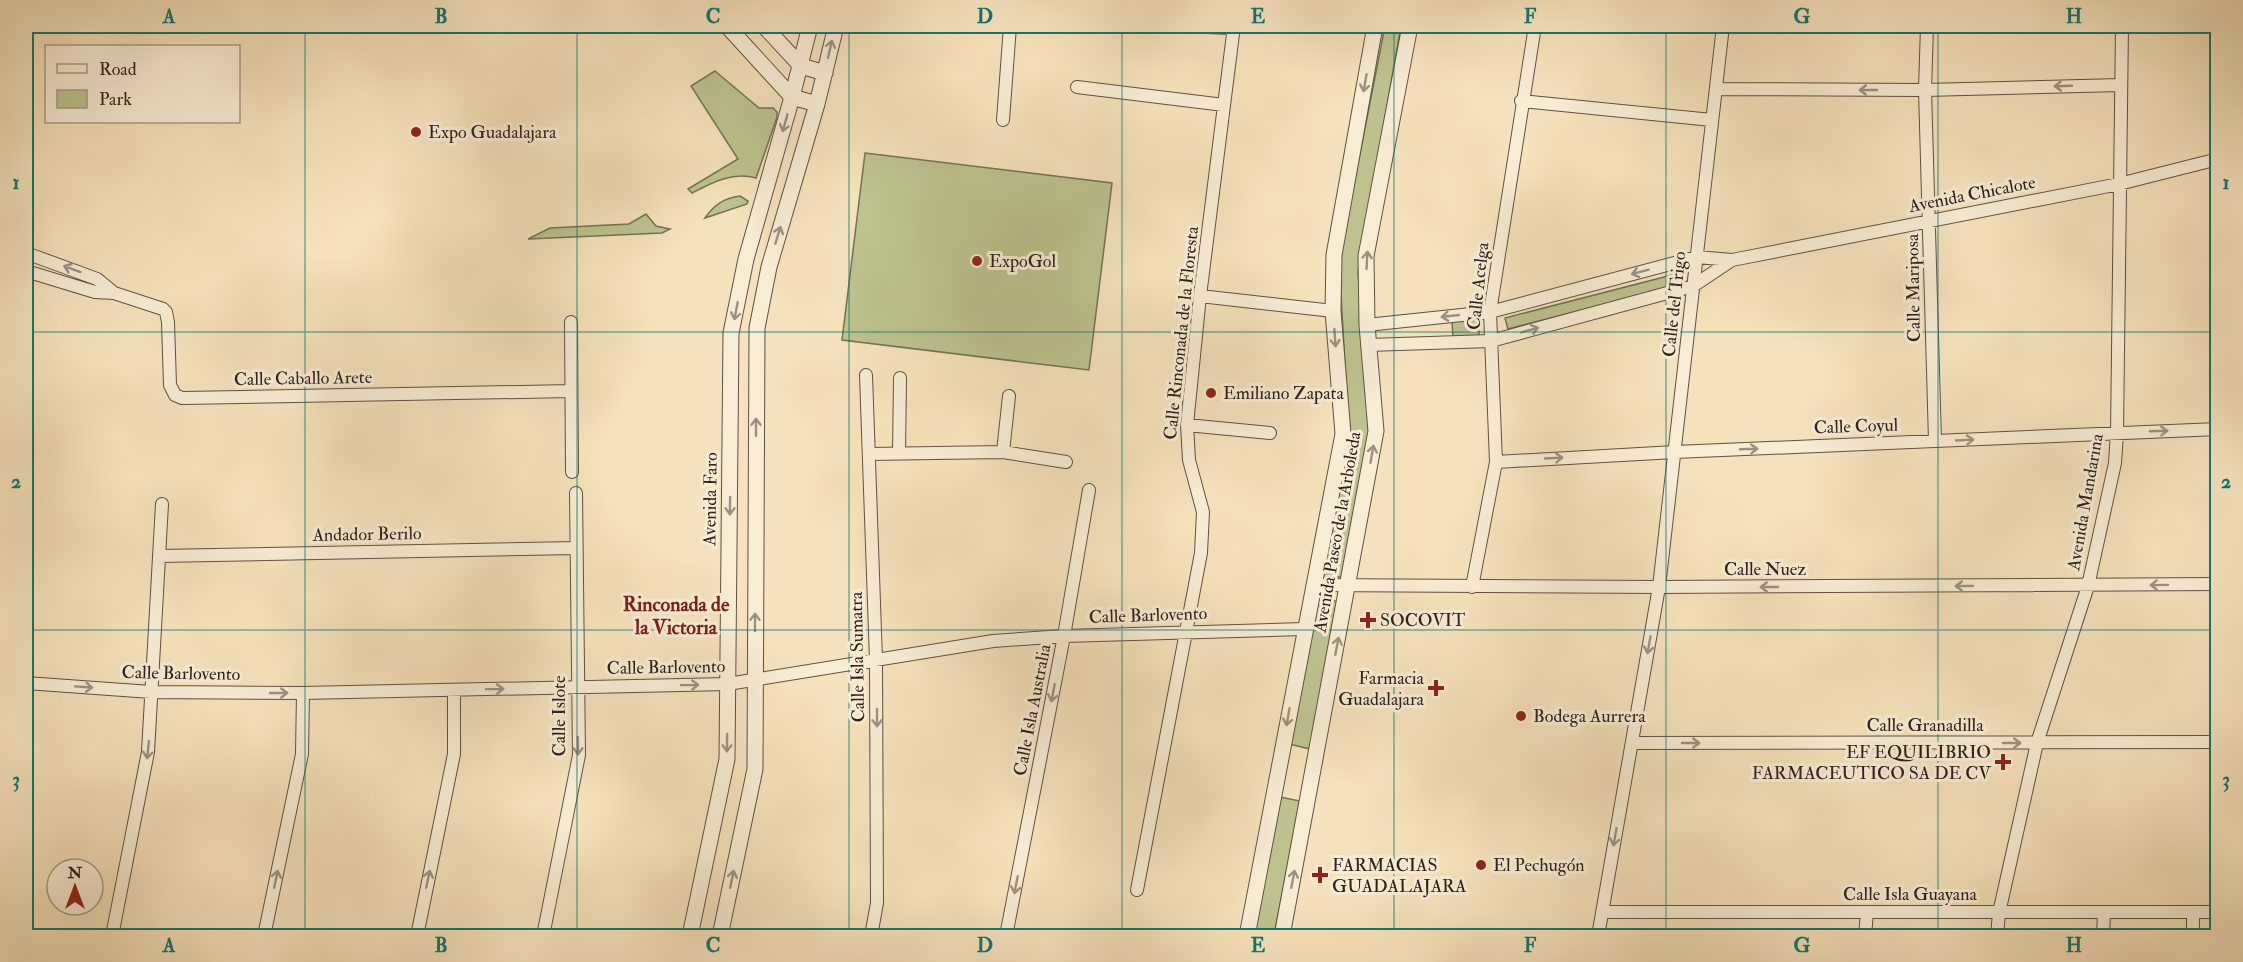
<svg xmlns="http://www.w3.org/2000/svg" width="2243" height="962" viewBox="0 0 2243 962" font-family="'IM FELL Double Pica',serif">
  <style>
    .green { fill: #bdc28f; stroke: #747255; stroke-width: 1.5 }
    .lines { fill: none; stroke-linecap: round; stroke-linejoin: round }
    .minor-casing { stroke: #5e5143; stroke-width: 14 }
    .tertiary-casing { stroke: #5e5143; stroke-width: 17 }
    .minor { stroke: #f8ecd3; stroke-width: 12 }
    .tertiary { stroke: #f8ecd3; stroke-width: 15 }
    .oneway { stroke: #9c9180 }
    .grid { fill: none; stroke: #0f766e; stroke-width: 1.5; stroke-opacity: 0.55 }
    .poi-dot { fill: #8f2418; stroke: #f8ecd3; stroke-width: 2 }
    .labels { text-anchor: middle; stroke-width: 6; stroke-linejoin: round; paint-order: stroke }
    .poi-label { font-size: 18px; fill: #2c211b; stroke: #f8ecd3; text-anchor: start }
    .street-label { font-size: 18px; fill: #2c211b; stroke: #f8ecd3 }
    .neighbourhood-label { font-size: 20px; font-weight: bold; fill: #7a1f14; stroke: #f8ecd3 }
    .neatline { fill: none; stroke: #0f766e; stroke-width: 2 }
    .grid-label { font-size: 20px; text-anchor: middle; font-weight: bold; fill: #0f766e }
  </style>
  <rect width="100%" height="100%" fill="#f5e1bb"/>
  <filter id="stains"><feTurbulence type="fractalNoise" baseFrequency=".00333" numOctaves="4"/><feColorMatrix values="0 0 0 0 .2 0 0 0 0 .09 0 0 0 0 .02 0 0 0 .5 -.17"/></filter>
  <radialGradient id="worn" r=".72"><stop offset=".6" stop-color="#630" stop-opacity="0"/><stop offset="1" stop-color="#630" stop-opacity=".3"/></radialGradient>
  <path class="green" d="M1385,26H1401L1358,272L1370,434L1342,577H1321L1349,434L1339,261Z
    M715,71L759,108H773L777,112V117L756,178C733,171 711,183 692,193L688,189L738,159L691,86Z
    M865,153L1112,183L1089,370L842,340Z
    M740,196L748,201L747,204L705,218C714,205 724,198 740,196Z
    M646,214L656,226L670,229L662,233L528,239L550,228L629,224Z
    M1676,274L1679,285L1508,329L1505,318Z
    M1479,320V336L1453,337L1452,321Z
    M1316,601H1337L1310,749L1289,744Z
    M1280,797L1300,801L1274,936H1253Z"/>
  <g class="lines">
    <defs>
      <path id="minor" d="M1178,26L1234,28
        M1927,26L1925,90L1935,441
        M1077,87L1224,105
        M1716,89L1925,90L2121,85
        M1521,101L1712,120
        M1003,120L1010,26
        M26,253L97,279L114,293
        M26,271L95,292L114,293L163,309L166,312L168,322L170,385L175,395L182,398L571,391
        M1200,296L1333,311
        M571,322L572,472
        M1367,325L1490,312L1697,257L1732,260L2119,184L2218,159
        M1368,345L1491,341L1693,286L1732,260
        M866,375L876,660L877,903L871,936
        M1187,425L1270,433
        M1003,452L1009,396
        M869,454L1003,452L1066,462
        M899,454L900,378
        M1496,462L1675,452L2218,429
        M159,556L576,548
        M1313,585L1659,587L2218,584
        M1472,587L1496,462L1490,312L1535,26
        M26,683L151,692L303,693L728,684L993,641L1064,636L1304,629
        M1633,743L2218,742
        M1137,890L1201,553L1203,512L1189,460L1187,425L1200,296L1234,26
        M1602,912H2218
        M2193,912V936
        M112,936L148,752L162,504
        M264,936L302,754L303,693
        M417,936L454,754V690
        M543,936L579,755L576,493
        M1006,936L1064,636L1089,490
        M1598,936L1659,587L1723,26
        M1865,936L1867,912
        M1997,936L1999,913L2037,743L2088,586L2115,463L2117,433L2122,26
        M2103,936L2104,912"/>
      <path id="tertiary" d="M727,26L792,97L817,104
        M764,26L801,66L825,73
        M690,936L727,759L731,333L746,259L792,97L810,26
        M720,936L755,769L757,328L769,267L817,104L836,26
        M1247,936L1343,434L1333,311L1334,255L1375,26
        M1282,936L1376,431L1367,325L1366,256L1410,26"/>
    </defs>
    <use href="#minor" class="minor-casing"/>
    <use href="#tertiary" class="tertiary-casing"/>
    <use href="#minor" class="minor"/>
    <use href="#tertiary" class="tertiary"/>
  </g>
  <defs><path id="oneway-shaft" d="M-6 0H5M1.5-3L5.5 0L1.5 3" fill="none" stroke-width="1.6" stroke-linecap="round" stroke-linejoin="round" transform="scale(1.5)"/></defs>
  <g class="oneway">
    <use href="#oneway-shaft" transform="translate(830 49) rotate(-77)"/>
    <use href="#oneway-shaft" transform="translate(1365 83) rotate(100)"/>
    <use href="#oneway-shaft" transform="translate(2063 86) rotate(178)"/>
    <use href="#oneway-shaft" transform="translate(1868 90) rotate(-180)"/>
    <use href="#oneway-shaft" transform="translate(785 123) rotate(106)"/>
    <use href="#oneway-shaft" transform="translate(778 235) rotate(-73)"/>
    <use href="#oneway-shaft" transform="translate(1367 260) rotate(-87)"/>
    <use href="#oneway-shaft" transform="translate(72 269) rotate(-160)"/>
    <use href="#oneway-shaft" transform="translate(1640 272) rotate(165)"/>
    <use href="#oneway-shaft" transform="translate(736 311) rotate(101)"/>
    <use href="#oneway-shaft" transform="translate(1450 316) rotate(174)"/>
    <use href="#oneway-shaft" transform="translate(1530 330) rotate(-15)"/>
    <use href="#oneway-shaft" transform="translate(1335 338) rotate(86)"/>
    <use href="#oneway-shaft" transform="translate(756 427) rotate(-90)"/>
    <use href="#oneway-shaft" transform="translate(2159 431) rotate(-2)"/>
    <use href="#oneway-shaft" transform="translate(1965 440) rotate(-3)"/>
    <use href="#oneway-shaft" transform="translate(1749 449) rotate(-2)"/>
    <use href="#oneway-shaft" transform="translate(1372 454) rotate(-80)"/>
    <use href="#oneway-shaft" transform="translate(1554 458) rotate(-3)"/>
    <use href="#oneway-shaft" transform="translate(730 506) rotate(91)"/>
    <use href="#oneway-shaft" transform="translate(2159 585) rotate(179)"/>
    <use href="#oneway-shaft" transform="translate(1964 586) rotate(180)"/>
    <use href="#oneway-shaft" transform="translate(1769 587) rotate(180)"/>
    <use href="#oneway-shaft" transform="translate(755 622) rotate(-90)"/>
    <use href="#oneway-shaft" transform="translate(1649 645) rotate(100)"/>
    <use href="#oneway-shaft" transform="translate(1337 646) rotate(-79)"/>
    <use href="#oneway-shaft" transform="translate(690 685) rotate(-1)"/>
    <use href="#oneway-shaft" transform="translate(84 687) rotate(4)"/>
    <use href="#oneway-shaft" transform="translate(495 689) rotate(-1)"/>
    <use href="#oneway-shaft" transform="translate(279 693)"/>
    <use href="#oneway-shaft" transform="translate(1053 693) rotate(101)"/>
    <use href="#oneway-shaft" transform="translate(1288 717) rotate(100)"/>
    <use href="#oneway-shaft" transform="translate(877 718) rotate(90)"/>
    <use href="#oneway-shaft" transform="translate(727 743) rotate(91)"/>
    <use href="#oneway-shaft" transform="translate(1691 743)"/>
    <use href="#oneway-shaft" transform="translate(2012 743)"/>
    <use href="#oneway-shaft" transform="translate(578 746) rotate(89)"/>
    <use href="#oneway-shaft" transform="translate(148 750) rotate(96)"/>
    <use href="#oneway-shaft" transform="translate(1615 837) rotate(100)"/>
    <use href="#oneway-shaft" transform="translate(276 879) rotate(-78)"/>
    <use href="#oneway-shaft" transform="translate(428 879) rotate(-78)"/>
    <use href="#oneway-shaft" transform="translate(732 879) rotate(-78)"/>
    <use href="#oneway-shaft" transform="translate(1293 879) rotate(-79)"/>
    <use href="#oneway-shaft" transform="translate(1016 885) rotate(101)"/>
  </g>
  <path class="grid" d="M305,26V936M577,26V936M849,26V936M1122,26V936M1394,26V936M1666,26V936M1938,26V936M26,332H2218M26,630H2218"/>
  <g class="poi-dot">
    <circle cx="416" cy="132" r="6"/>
    <circle cx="977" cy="261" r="6"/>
    <circle cx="1211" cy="393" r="6"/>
    <path d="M1365 611h6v6h6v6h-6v6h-6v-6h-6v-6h6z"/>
    <path d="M1433 679h6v6h6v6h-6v6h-6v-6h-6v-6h6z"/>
    <circle cx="1521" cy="716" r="6"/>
    <path d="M2000 753h6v6h6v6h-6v6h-6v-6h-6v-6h6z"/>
    <circle cx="1481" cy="865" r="6"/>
    <path d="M1317 866h6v6h6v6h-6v6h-6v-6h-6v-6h6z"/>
  </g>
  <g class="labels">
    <g class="poi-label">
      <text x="428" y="138">Expo Guadalajara</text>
      <text x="989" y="267">ExpoGol</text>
      <text x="1223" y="399">Emiliano Zapata</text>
      <text x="1380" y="626">SOCOVIT</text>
      <text x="1424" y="684" text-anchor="end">Farmacia<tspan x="1424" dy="21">Guadalajara</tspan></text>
      <text x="1533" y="722">Bodega Aurrera</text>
      <text x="1991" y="758" text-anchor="end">EF EQUILIBRIO<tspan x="1991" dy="21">FARMACEUTICO SA DE CV</tspan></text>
      <text x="1332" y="871">FARMACIAS<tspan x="1332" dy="21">GUADALAJARA</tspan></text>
      <text x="1493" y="871">El Pechugón</text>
    </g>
    <g class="street-label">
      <text transform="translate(1972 194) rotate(-11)" y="6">Avenida Chicalote</text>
      <text transform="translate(1478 286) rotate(-84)" y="6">Calle Acelga</text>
      <text transform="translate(1913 288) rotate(-91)" y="6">Calle Mariposa</text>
      <text transform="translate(1674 304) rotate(-84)" y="6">Calle del Trigo</text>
      <text transform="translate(1181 333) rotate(-84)" y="6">Calle Rinconada de la Floresta</text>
      <text transform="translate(303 378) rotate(-1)" y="6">Calle Caballo Arete</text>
      <text transform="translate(1856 426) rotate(-2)" y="6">Calle Coyul</text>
      <text transform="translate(710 499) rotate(-89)" y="6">Avenida Faro</text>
      <text transform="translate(2085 502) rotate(-80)" y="6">Avenida Mandarina</text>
      <text transform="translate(1337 532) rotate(-80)" y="6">Avenida Paseo de la Arboleda</text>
      <text transform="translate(367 534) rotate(-1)" y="6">Andador Berilo</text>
      <text x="1765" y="575">Calle Nuez</text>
      <text transform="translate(1148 615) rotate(-2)" y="6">Calle Barlovento</text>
      <text transform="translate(857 657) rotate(-91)" y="6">Calle Isla Sumatra</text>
      <text transform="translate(666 667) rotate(-1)" y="6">Calle Barlovento</text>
      <text transform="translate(181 673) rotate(1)" y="6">Calle Barlovento</text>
      <text transform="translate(1032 710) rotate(-79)" y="6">Calle Isla Australia</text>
      <text transform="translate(559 716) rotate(-90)" y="6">Calle Islote</text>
      <text x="1925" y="731">Calle Granadilla</text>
      <text x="1910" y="900">Calle Isla Guayana</text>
    </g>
    <g class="neighbourhood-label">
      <text x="676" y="611">Rinconada de<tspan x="676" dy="23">la Victoria</tspan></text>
    </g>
  </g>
  <rect width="2243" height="962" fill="none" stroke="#f5e1bb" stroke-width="66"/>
  <rect x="45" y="45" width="195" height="78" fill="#f8ecd3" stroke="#a69b89" stroke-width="1.5"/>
  <rect x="57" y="64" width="30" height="9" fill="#f8ecd3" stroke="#a69b89" stroke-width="1.5"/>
  <text x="99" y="75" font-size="18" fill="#2c211b">Road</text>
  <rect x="57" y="90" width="30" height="18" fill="#bdc28f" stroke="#a69b89" stroke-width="1.5"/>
  <text x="99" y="105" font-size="18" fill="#2c211b">Park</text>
  <g transform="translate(75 887)"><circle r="28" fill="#f8ecd3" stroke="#a69b89" stroke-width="1.5"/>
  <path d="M0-4.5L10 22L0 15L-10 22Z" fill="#8f2418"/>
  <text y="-9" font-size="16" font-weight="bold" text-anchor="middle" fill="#2c211b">N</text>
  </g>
  <rect x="33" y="33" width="2177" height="896" class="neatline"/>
  <g class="grid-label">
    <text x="169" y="23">A</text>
    <text x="441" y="23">B</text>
    <text x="713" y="23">C</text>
    <text x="985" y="23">D</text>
    <text x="1258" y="23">E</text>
    <text x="1530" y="23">F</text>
    <text x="1802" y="23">G</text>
    <text x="2074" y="23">H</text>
    <text x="16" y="189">1</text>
    <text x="2226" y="189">1</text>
    <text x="16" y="488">2</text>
    <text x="2226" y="488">2</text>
    <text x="16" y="786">3</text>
    <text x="2226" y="786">3</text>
    <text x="169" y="952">A</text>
    <text x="441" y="952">B</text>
    <text x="713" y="952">C</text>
    <text x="985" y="952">D</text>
    <text x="1258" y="952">E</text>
    <text x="1530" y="952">F</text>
    <text x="1802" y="952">G</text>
    <text x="2074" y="952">H</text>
  </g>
  <rect width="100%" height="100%" filter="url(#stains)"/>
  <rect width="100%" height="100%" fill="url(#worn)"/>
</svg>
